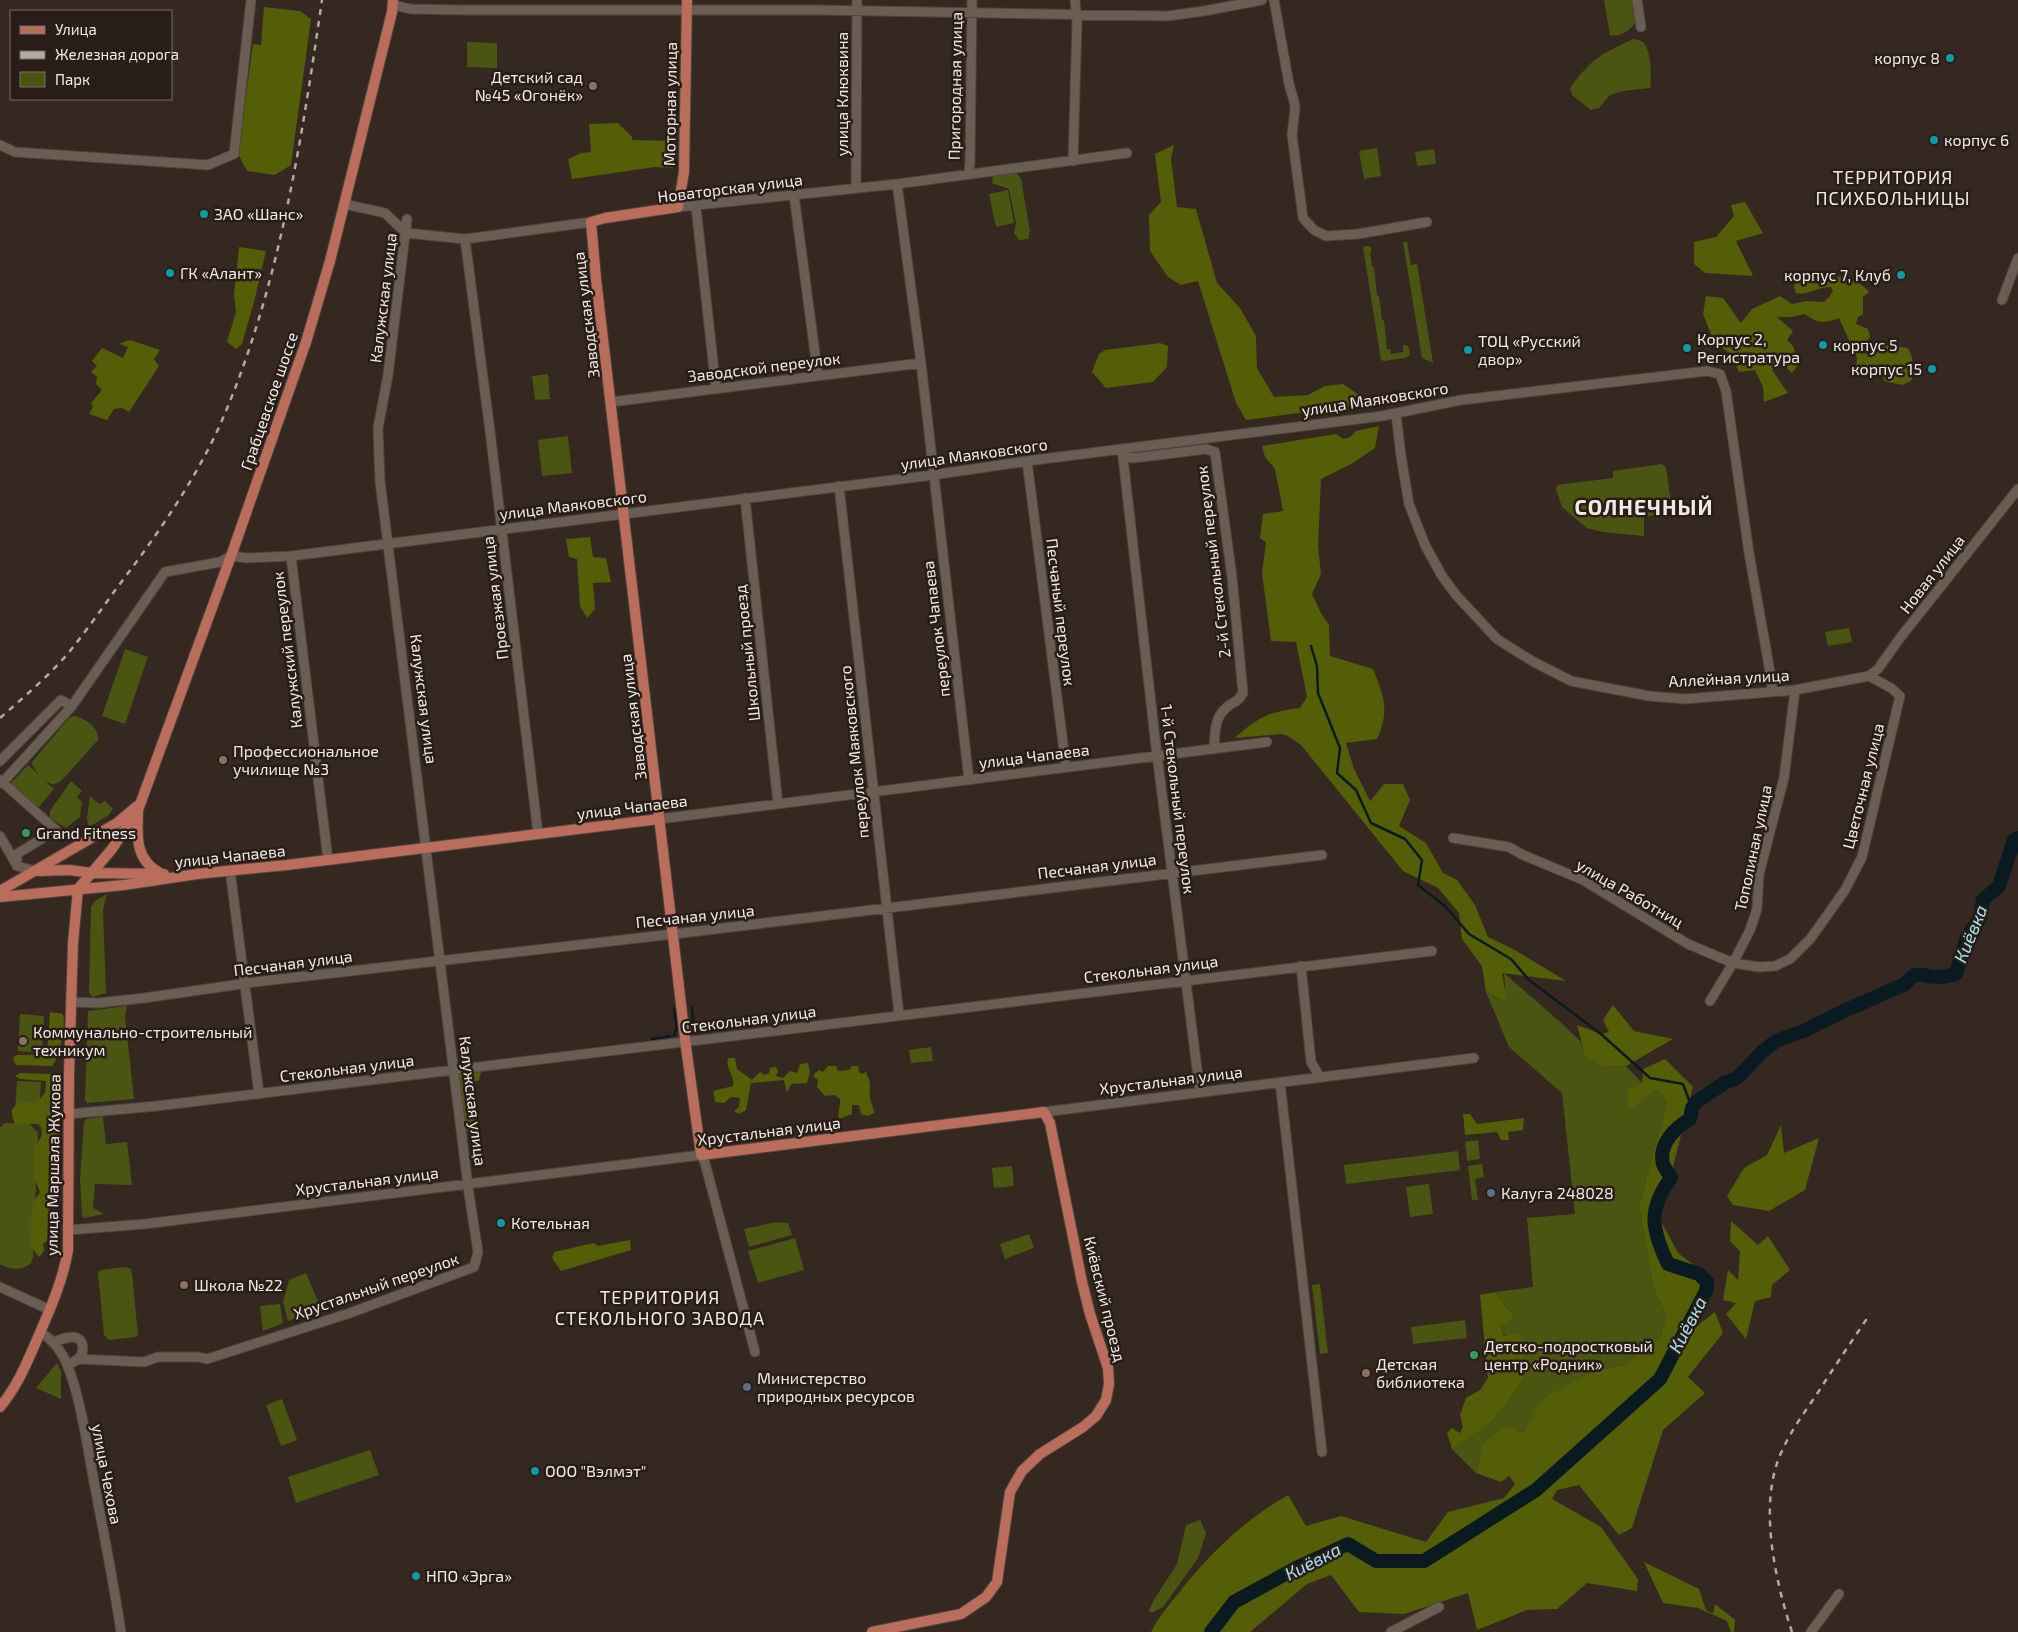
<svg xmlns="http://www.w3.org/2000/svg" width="2018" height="1632" viewBox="0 0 2018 1632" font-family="'Exo 2',sans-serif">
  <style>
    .green { fill: #4b5512 }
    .forest { fill: #535e06 }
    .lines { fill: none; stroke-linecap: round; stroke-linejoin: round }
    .stream { stroke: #091b20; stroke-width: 2.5 }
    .river { stroke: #091b20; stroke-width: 14 }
    .minor-casing { stroke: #4e443e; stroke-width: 11 }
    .major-casing { stroke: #4e443e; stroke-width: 12 }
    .minor { stroke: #6a5d54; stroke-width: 9 }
    .major { stroke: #b96d5a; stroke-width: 10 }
    .rail { stroke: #b4aaa4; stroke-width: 2.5; stroke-dasharray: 6 6; stroke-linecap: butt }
    .culture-dot { fill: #0f9aa8; stroke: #291e17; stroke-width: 2 }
    .education-dot { fill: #8d6e63; stroke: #291e17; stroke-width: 2 }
    .leisure-dot { fill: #2e9e5b; stroke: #291e17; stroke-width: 2 }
    .service-dot { fill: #5c6f8a; stroke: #291e17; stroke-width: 2 }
    .labels { text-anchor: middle; stroke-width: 5; stroke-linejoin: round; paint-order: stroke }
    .poi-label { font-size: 16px; fill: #f1e9e4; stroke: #291e17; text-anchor: start }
    .street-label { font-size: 16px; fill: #f1e9e4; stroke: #291e17 }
    .neighbourhood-label { font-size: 18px; letter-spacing: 1px; fill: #f1e9e4; stroke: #291e17 }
    .water-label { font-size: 18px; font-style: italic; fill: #a9e1f5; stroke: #291e17 }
    .district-label { font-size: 21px; font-weight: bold; letter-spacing: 1px; fill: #f1e9e4; stroke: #291e17 }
  </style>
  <rect width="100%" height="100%" fill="#342820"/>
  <path class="green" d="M1604,0H1633L1636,22C1629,31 1621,37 1610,35Z
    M1633,39C1637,40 1641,40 1644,43C1651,51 1652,78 1650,88L1623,91L1610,95L1599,108L1591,110L1572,95L1570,88C1591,59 1601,54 1633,39Z
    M467,42L497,43V68L467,67Z
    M1377,148L1381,176L1364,179L1359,151Z
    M1434,149L1436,164L1417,166L1415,152Z
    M1016,172L1021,179L1030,231L1028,239L1019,240L1014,233L1016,223L1009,189L992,183L993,176Z
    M1008,190L1014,223L996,227L989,194Z
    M1403,242H1407L1411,265L1417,264L1433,363L1422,358Z
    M1367,246L1371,247V252H1370L1372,267H1374L1377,296H1379L1382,320H1384L1387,349H1390L1391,354L1403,352V345H1405L1409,347L1410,355L1405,358L1384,361L1381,360L1363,247Z
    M548,374L550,399L535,400L532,376Z
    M568,436L572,473L542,476L538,440Z
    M1662,464L1666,468L1672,509L1669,513L1644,517V536L1602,532L1587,528L1562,507L1556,489L1557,485L1613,478V471Z
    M1849,628L1852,642L1828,646L1825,632Z
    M125,649L148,657L125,724L102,716Z
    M73,716C84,717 100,728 98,740L62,780C59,782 58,783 54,784C46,785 32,769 32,762L69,718Z
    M28,765L54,789L38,808L10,784Z
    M71,781L82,791L77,797L82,802L80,817L66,828L50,818V811Z
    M90,796L99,804L105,801L113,809L109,815L89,827L87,819Z
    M107,894L103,910L106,993L93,997L89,993L91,907L95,901Z
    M1504,973L1559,1021L1580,1041L1586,1056L1604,1067L1626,1066L1643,1084L1629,1109L1657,1090L1667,1101L1639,1206L1653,1288L1666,1315L1661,1337L1624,1365L1594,1371L1524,1435L1506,1425L1482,1444L1476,1473L1452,1449L1491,1423L1515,1392L1524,1378L1521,1361L1499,1326L1515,1318L1495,1292L1533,1287L1527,1218L1575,1214L1562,1093L1509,1047L1486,992L1506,1003Z
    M127,1006L125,1016L134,1099L87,1103L85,1100L88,1011Z
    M20,1014L44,1016L42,1053L18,1051Z
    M931,1047L933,1061L911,1063L909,1050Z
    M17,1081L41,1082L39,1113L15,1111Z
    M101,1117H103L106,1144L127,1142L132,1185L95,1184L93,1208L104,1214L84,1218L82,1215L80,1179L84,1122L86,1119Z
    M5,1123L30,1124L38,1133L33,1257L31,1263C22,1271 10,1270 0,1264V1127Z
    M1478,1140L1480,1159L1467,1161L1465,1142Z
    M1458,1151L1460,1170L1346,1184L1344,1165Z
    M1482,1164L1484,1177L1475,1179L1478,1200H1472L1468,1166Z
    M1012,1166L1014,1186L994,1188L992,1168Z
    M1429,1184L1433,1214L1410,1217L1406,1187Z
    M776,1222L788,1223L792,1235L749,1247L744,1229Z
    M1029,1234L1034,1248L1005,1259L1000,1244Z
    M795,1238L804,1270L758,1283L748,1251Z
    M126,1267L131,1269L132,1274L138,1335L135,1337L109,1340L104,1335L98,1273L101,1270Z
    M306,1273L321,1309L288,1321L283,1302L289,1280Z
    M1320,1284L1328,1353L1320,1354L1312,1285Z
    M280,1304L283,1323L263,1331L260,1306Z
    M1465,1320L1467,1338L1413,1344L1411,1327Z
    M57,1363L61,1372V1399L36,1388Z
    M282,1399L297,1440L281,1446L266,1405Z
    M370,1450L379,1475L296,1503L288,1477Z
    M1200,1520L1206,1533L1198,1558L1163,1607L1151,1613L1149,1610L1155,1598L1177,1564L1186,1525Z"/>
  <path class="forest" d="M264,7L300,11L311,19L291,165L275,175L247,171L238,154L253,44L261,45Z
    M618,123L632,137V140L673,141V168L655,167L572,179L568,159L581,153L591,152L589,124Z
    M1174,145L1171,159L1177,207L1196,209L1217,283L1240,308L1256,336L1257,368L1274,397L1308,395L1325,386L1343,384L1359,395L1353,406L1246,420L1236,403L1198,281L1181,285L1168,277L1150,251L1149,215L1161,202L1155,154Z
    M1745,202L1763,233L1736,241L1753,276L1705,273L1694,264V242L1716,237L1734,216L1731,205Z
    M239,247L266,251L254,302L242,344L236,349L227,342L236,312L234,295Z
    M1814,274C1832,276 1857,276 1869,292L1863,297V314L1858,317L1856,324L1868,329L1870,336L1866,344L1875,351L1877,344L1908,348C1914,360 1915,369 1911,381L1902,385L1884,381L1882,374L1872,368L1856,366L1857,358L1839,318C1822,324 1819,324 1805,314L1791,317H1777L1793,331L1787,340L1793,346L1799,364L1792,373L1781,363L1772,370L1788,393L1764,402L1763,387L1755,370L1739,372L1732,356L1713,339L1703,314L1706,296L1723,298L1741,323L1752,309L1780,296L1792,304L1807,301L1824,302L1830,296L1833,291L1831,287C1817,287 1808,296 1796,293L1794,287L1795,284Z
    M130,340L160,350L154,359L159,366L129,412L122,408L114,409L107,420L89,414L93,407L91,403L102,390L96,384L97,377L91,372L97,366L92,361L102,348L123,358L128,347L119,344Z
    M1160,343L1168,346L1167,367L1153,382L1106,388L1092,372L1099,354L1105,350Z
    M1379,426L1375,448L1353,463L1321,479L1318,546L1321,574L1312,594L1322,615L1329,625L1330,656L1373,669C1384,696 1390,711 1377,739L1346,743L1354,769L1370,801L1384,784H1403L1410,800L1399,826L1426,843L1443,873L1457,880L1475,905L1488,937L1515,950L1566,981L1502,973L1507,1003L1486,992L1482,966L1462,939L1459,913L1438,888L1403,871L1301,745L1288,736L1282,734L1235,738C1256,718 1271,711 1300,708L1307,697L1296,642L1271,641L1262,573L1266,542L1260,538L1263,514L1283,511L1275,469L1265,457L1262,446L1336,434L1344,439L1350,437L1356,431Z
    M590,537L593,557L606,558L611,582L593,583L595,609L587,618L580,606L577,559L569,557L566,539Z
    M1613,1005L1634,1031L1673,1039L1626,1066L1604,1067L1585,1056L1577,1025L1601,1034L1609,1032L1603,1020Z
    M50,1012L63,1014C66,1025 60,1059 52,1066L16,1065L13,1059L16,1055H47Z
    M728,1058H735L737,1069L752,1080L760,1072L765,1075L769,1073L770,1068L776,1067L778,1071L776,1076L783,1078L790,1071L797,1073L800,1064L808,1063L810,1072L807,1083L791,1084L787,1093L784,1080L751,1083L746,1110L739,1114L734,1111L739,1107L740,1098L731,1097L724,1103L715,1102L713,1091L733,1086C735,1076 725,1068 728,1058Z
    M1665,1059L1693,1087L1660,1219L1678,1253L1708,1276L1690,1322L1697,1326L1715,1312L1723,1333L1688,1377L1705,1393L1663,1430L1632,1528L1619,1535L1579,1485L1557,1490L1552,1499L1601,1527L1638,1579L1637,1591L1587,1583L1557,1609L1527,1610L1477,1630L1468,1593L1404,1614L1359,1612L1331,1575L1307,1584L1250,1632H1151C1158,1618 1168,1606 1178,1594C1208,1555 1244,1520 1288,1495L1306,1526L1341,1516L1426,1542L1448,1512L1504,1498L1515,1484L1509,1476L1501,1482L1476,1473L1482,1444L1506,1425L1524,1434L1542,1399L1594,1371L1624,1365L1661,1337L1666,1315L1653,1288L1639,1206L1667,1101L1657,1090L1629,1110L1628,1089L1642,1084L1643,1069Z
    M828,1066H836L838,1071L849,1070L852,1066H858L859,1072L862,1074L866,1072C872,1086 869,1083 870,1097C870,1102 874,1107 874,1113L868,1116L861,1114L859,1105H852V1114L839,1119C837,1111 841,1106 840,1099L834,1095L825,1096L817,1087L818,1080L814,1077V1074L819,1070L823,1072Z
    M477,1069L481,1072L479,1080L470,1084L476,1130L469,1133L463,1125L458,1077L461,1071Z
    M20,1073L50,1074L55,1076L60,1152C54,1170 65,1192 49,1205L47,1241L43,1244L44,1251L39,1257L30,1245L32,1204L40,1192L34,1177V1149L42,1135L41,1127L38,1124H15L12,1116V1109L20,1102L36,1103L45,1093L46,1081L20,1079L15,1076Z
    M1463,1114H1470L1477,1124L1524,1118L1523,1130L1508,1132L1509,1140H1501L1497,1132L1465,1135Z
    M1781,1125L1784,1153L1819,1138L1805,1190L1769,1211L1733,1205L1727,1196L1744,1168L1767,1155Z
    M1731,1221L1758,1245L1768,1236L1790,1270L1772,1285L1771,1297L1755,1301L1746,1339L1726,1314L1736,1303L1723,1300L1728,1270L1738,1280L1740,1251L1730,1241Z
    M630,1240L631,1250L561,1271L552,1258L554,1252L594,1243L598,1246Z
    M1495,1292L1515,1318L1500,1326L1504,1336L1518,1334L1528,1350L1521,1361L1524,1378L1515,1392L1491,1423L1452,1449L1447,1433L1452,1428L1460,1433L1463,1427L1460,1415L1466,1398L1480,1390L1488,1378L1480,1295Z
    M1644,1562L1699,1589L1706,1610L1713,1614L1715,1604L1735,1620L1734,1632H1731L1727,1621L1698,1608L1663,1603Z"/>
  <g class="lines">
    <path class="stream" d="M1311,646L1317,666L1318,693L1340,748L1337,773L1356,790L1371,823L1405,839L1422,860L1418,885L1445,906L1469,934L1511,959L1529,980L1601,1034L1650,1078L1683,1084L1692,1108
      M674,1008L677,1027L674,1035
      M692,1008L694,1031
      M652,1039L670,1036"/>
    <path class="river" d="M1211,1632L1234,1602L1298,1567L1348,1544L1376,1561H1424L1536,1490L1660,1379L1706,1291L1707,1282L1699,1274L1668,1264C1652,1230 1647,1210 1671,1178C1669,1174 1665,1169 1663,1164C1658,1144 1675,1128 1690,1119L1692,1108L1695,1103L1724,1083L1737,1078L1763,1051L1776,1041L1803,1031L1842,1012L1905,984C1918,967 1922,978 1939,977C1944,977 1950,975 1956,974L1967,937L1980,918L1983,900L1999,886L2014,840L2018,838"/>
    <defs>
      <path id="minor" d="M1274,0L1289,84L1294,101L1295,109L1292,135L1303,218L1314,230L1326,236L1358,234L1427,222
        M1637,0L1641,27
        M393,5L411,9L463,10H817L1167,16L1204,11L1262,0
        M0,145L15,152L208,165L234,154L251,0
        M1073,161L1077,22L1075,0
        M969,173L970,160L972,0
        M897,184L921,363L969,780
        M856,188L857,0
        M794,195L818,376
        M344,204L385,213L406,233L465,239L591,222
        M678,207L897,184L1127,153
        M696,207L716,389
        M465,239L490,431L538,834
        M2002,300L2018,258
        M611,402L921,363
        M1396,414L1401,456L1409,504L1425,545L1442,576L1456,595L1497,639L1532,661L1571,681L1649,696L1685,699L1795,690L1869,676L1878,669L1900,638L2018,489
        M1122,449L1156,747L1200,1092
        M1123,456L1134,458L1206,449L1215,452L1232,577L1243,693C1237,704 1233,701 1226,708C1214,718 1215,734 1214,749
        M1027,461L1066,767
        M839,486L899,1015
        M745,498L778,804
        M291,556L328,860
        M0,761L61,700L72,706
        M0,780L56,830L17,854V866L36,871
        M0,783L3,782L72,706L165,572L220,562L231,556L247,558L291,556L933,475L1027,461L1382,416L1461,400L1707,371L1720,374L1726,391L1749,553L1772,683L1771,692
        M659,819L1267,742
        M0,836L16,864
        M1453,838L1509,847L1523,855L1583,880L1688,944L1733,963L1759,967L1775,966L1790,959L1811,938L1845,890L1862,857L1900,696L1891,688L1869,676
        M230,870L259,1094
        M1301,966L1311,1062L1320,1077
        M1710,1001L1733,963L1750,930L1757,909L1759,874L1784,778L1795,690
        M72,1002L98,1003L144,998L255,982L691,932L1322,855
        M1280,1082L1322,1452
        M1044,1112L1474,1058
        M69,1114L157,1106L1432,951
        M68,1230L145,1224L701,1155L705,1163L755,1352
        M0,1287L50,1310
        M40,1332C53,1340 63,1353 68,1367C80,1397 86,1439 92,1471C102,1525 113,1578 121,1632
        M53,1342C60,1340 70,1335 77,1338C85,1342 84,1354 78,1359C76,1361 71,1363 68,1365
        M79,1359L144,1362L158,1357H198L207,1359L350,1313L474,1267L478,1252L469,1194L380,481L378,428L388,375L407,219
        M1391,1632L1439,1607
        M1811,1632L1839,1594"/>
      <path id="major" d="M687,0L684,172L678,207L605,218L591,222L596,279L686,1047L701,1155L1044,1112L1050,1123L1082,1282L1090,1314L1108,1368L1109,1384L1106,1400L1096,1416L1083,1427L1040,1454L1022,1471L1010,1492L997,1582L986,1597L961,1614L872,1632
        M138,812C137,836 135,860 160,873
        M39,871L69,870L92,873L164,874
        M0,891L117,823L137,806
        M0,897L124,885L197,874L287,865L659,819
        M0,1407C18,1386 28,1360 39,1335C51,1307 63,1280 68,1250L69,1073L73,943L78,889L112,849L138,810L231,556L306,342L330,261L392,12L393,0"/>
    </defs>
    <use href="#minor" class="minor-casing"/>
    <use href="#major" class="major-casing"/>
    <use href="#minor" class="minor"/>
    <use href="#major" class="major"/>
    <path class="rail" d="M0,718C24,697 49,676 70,651C86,631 101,610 116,589C155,538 193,484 220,425C279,290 301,144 322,0
      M1792,1632C1775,1580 1758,1504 1781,1453C1790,1432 1804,1413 1817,1394C1834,1367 1852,1341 1870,1314"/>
  </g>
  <g class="culture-dot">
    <circle cx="1950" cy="58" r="5"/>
    <circle cx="1934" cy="140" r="5"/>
    <circle cx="204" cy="214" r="5"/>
    <circle cx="170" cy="273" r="5"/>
    <circle cx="1901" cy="275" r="5"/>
    <circle cx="1823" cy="345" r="5"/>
    <circle cx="1687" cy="348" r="5"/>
    <circle cx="1468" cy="350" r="5"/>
    <circle cx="1932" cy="369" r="5"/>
    <circle cx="501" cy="1223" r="5"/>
    <circle cx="535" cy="1471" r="5"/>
    <circle cx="416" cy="1576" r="5"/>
  </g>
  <g class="education-dot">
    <circle cx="593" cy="86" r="5"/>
    <circle cx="223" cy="760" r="5"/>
    <circle cx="23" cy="1041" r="5"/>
    <circle cx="184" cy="1285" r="5"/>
    <circle cx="1366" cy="1373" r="5"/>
  </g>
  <g class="leisure-dot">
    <circle cx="26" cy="833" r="5"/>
    <circle cx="1474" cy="1355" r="5"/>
  </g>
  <g class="service-dot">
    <circle cx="1491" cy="1193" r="5"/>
    <circle cx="747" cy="1387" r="5"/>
  </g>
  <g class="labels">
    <g class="poi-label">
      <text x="1940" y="64" text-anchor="end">корпус 8</text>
      <text x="583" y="83" text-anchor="end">Детский сад<tspan x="583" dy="18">№45 «Огонёк»</tspan></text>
      <text x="1944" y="146">корпус 6</text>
      <text x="214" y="220">ЗАО «Шанс»</text>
      <text x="180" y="279">ГК «Алант»</text>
      <text x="1891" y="281" text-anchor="end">корпус 7, Клуб</text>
      <text x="1697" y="345">Корпус 2,<tspan x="1697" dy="18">Регистратура</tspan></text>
      <text x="1478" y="347">ТОЦ «Русский<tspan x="1478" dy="18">двор»</tspan></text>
      <text x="1833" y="351">корпус 5</text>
      <text x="1922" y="375" text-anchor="end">корпус 15</text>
      <text x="233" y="757">Профессиональное<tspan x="233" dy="18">училище №3</tspan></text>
      <text x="36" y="839">Grand Fitness</text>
      <text x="33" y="1038">Коммунально-строительный<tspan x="33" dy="18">техникум</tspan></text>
      <text x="1501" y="1199">Калуга 248028</text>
      <text x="511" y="1229">Котельная</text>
      <text x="194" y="1291">Школа №22</text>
      <text x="1484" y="1352">Детско-подростковый<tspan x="1484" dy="18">центр «Родник»</tspan></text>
      <text x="1376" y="1370">Детская<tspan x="1376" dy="18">библиотека</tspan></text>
      <text x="757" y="1384">Министерство<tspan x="757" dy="18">природных ресурсов</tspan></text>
      <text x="545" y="1477">ООО "Вэлмэт"</text>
      <text x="426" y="1582">НПО «Эрга»</text>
    </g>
    <g class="street-label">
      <text transform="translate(955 86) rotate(-89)" y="6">Пригородная улица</text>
      <text transform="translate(842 94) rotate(-90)" y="6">улица Клюквина</text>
      <text transform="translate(670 104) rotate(-89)" y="6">Моторная улица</text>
      <text transform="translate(730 188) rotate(-7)" y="6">Новаторская улица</text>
      <text transform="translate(383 298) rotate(-83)" y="6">Калужская улица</text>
      <text transform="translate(586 315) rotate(-97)" y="6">Заводская улица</text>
      <text transform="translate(764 367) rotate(-7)" y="6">Заводской переулок</text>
      <text transform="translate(1375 399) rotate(-9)" y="6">улица Маяковского</text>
      <text transform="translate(269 401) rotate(-71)" y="6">Грабцевское шоссе</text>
      <text transform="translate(974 454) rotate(-8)" y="6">улица Маяковского</text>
      <text transform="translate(573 505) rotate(-7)" y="6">улица Маяковского</text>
      <text transform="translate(1213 562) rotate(-97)" y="6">2-й Стекольный переулок</text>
      <text transform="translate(1932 574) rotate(-52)" y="6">Новая улица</text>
      <text transform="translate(495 598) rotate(-97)" y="6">Проезжая улица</text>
      <text transform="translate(1061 612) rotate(83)" y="6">Песчаный переулок</text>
      <text transform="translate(936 629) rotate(-97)" y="6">переулок Чапаева</text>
      <text transform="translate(287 650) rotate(-97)" y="6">Калужский переулок</text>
      <text transform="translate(747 653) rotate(-96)" y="6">Школьный проезд</text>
      <text transform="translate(1729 678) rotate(-3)" y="6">Аллейная улица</text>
      <text transform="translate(424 699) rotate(83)" y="6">Калужская улица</text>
      <text transform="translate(633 717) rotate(-97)" y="6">Заводская улица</text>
      <text transform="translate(854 752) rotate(-96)" y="6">переулок Маяковского</text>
      <text transform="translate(1034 756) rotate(-7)" y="6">улица Чапаева</text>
      <text transform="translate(1863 786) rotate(-76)" y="6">Цветочная улица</text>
      <text transform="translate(1178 799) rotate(83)" y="6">1-й Стекольный переулок</text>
      <text transform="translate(632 807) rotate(-7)" y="6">улица Чапаева</text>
      <text transform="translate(1753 848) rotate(-78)" y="6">Тополиная улица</text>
      <text transform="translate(230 856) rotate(-6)" y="6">улица Чапаева</text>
      <text transform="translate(1097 866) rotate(-7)" y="6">Песчаная улица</text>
      <text transform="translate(1630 893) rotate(30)" y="6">улица Работниц</text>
      <text transform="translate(695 916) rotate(-6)" y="6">Песчаная улица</text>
      <text transform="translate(293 963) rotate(-7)" y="6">Песчаная улица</text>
      <text transform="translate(1151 969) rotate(-7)" y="6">Стекольная улица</text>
      <text transform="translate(749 1019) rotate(-7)" y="6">Стекольная улица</text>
      <text transform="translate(347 1068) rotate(-7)" y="6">Стекольная улица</text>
      <text transform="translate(1171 1080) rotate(-7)" y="6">Хрустальная улица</text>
      <text transform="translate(473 1101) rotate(83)" y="6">Калужская улица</text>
      <text transform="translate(769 1131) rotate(-7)" y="6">Хрустальная улица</text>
      <text transform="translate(53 1165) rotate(-89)" y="6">улица Маршала Жукова</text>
      <text transform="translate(367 1181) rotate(-7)" y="6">Хрустальная улица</text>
      <text transform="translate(376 1286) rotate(-19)" y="6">Хрустальный переулок</text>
      <text transform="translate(1105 1299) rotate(76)" y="6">Киёвский проезд</text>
      <text transform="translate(107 1474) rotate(79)" y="6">улица Чехова</text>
    </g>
    <g class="neighbourhood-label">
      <text x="1893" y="184">ТЕРРИТОРИЯ<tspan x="1893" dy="21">ПСИХБОЛЬНИЦЫ</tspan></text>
      <text x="660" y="1304">ТЕРРИТОРИЯ<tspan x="660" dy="21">СТЕКОЛЬНОГО ЗАВОДА</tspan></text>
    </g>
    <g class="water-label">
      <text transform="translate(1971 934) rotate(-68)" y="6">Киёвка</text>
      <text transform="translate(1688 1325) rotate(-62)" y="6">Киёвка</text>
      <text transform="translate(1313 1562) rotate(-27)" y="6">Киёвка</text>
    </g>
    <g class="district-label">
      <text x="1644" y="515">СОЛНЕЧНЫЙ</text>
    </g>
  </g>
  <rect x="10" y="10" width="162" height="90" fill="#291e17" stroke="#796f69"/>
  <rect x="20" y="26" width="25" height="8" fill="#b96d5a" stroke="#796f69"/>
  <text x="55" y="35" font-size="15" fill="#f1e9e4">Улица</text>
  <rect x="20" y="51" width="25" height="8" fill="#b4aaa4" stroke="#796f69"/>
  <text x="55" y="60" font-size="15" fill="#f1e9e4">Железная дорога</text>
  <rect x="20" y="72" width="25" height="15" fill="#4b5512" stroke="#796f69"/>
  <text x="55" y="85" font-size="15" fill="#f1e9e4">Парк</text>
</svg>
